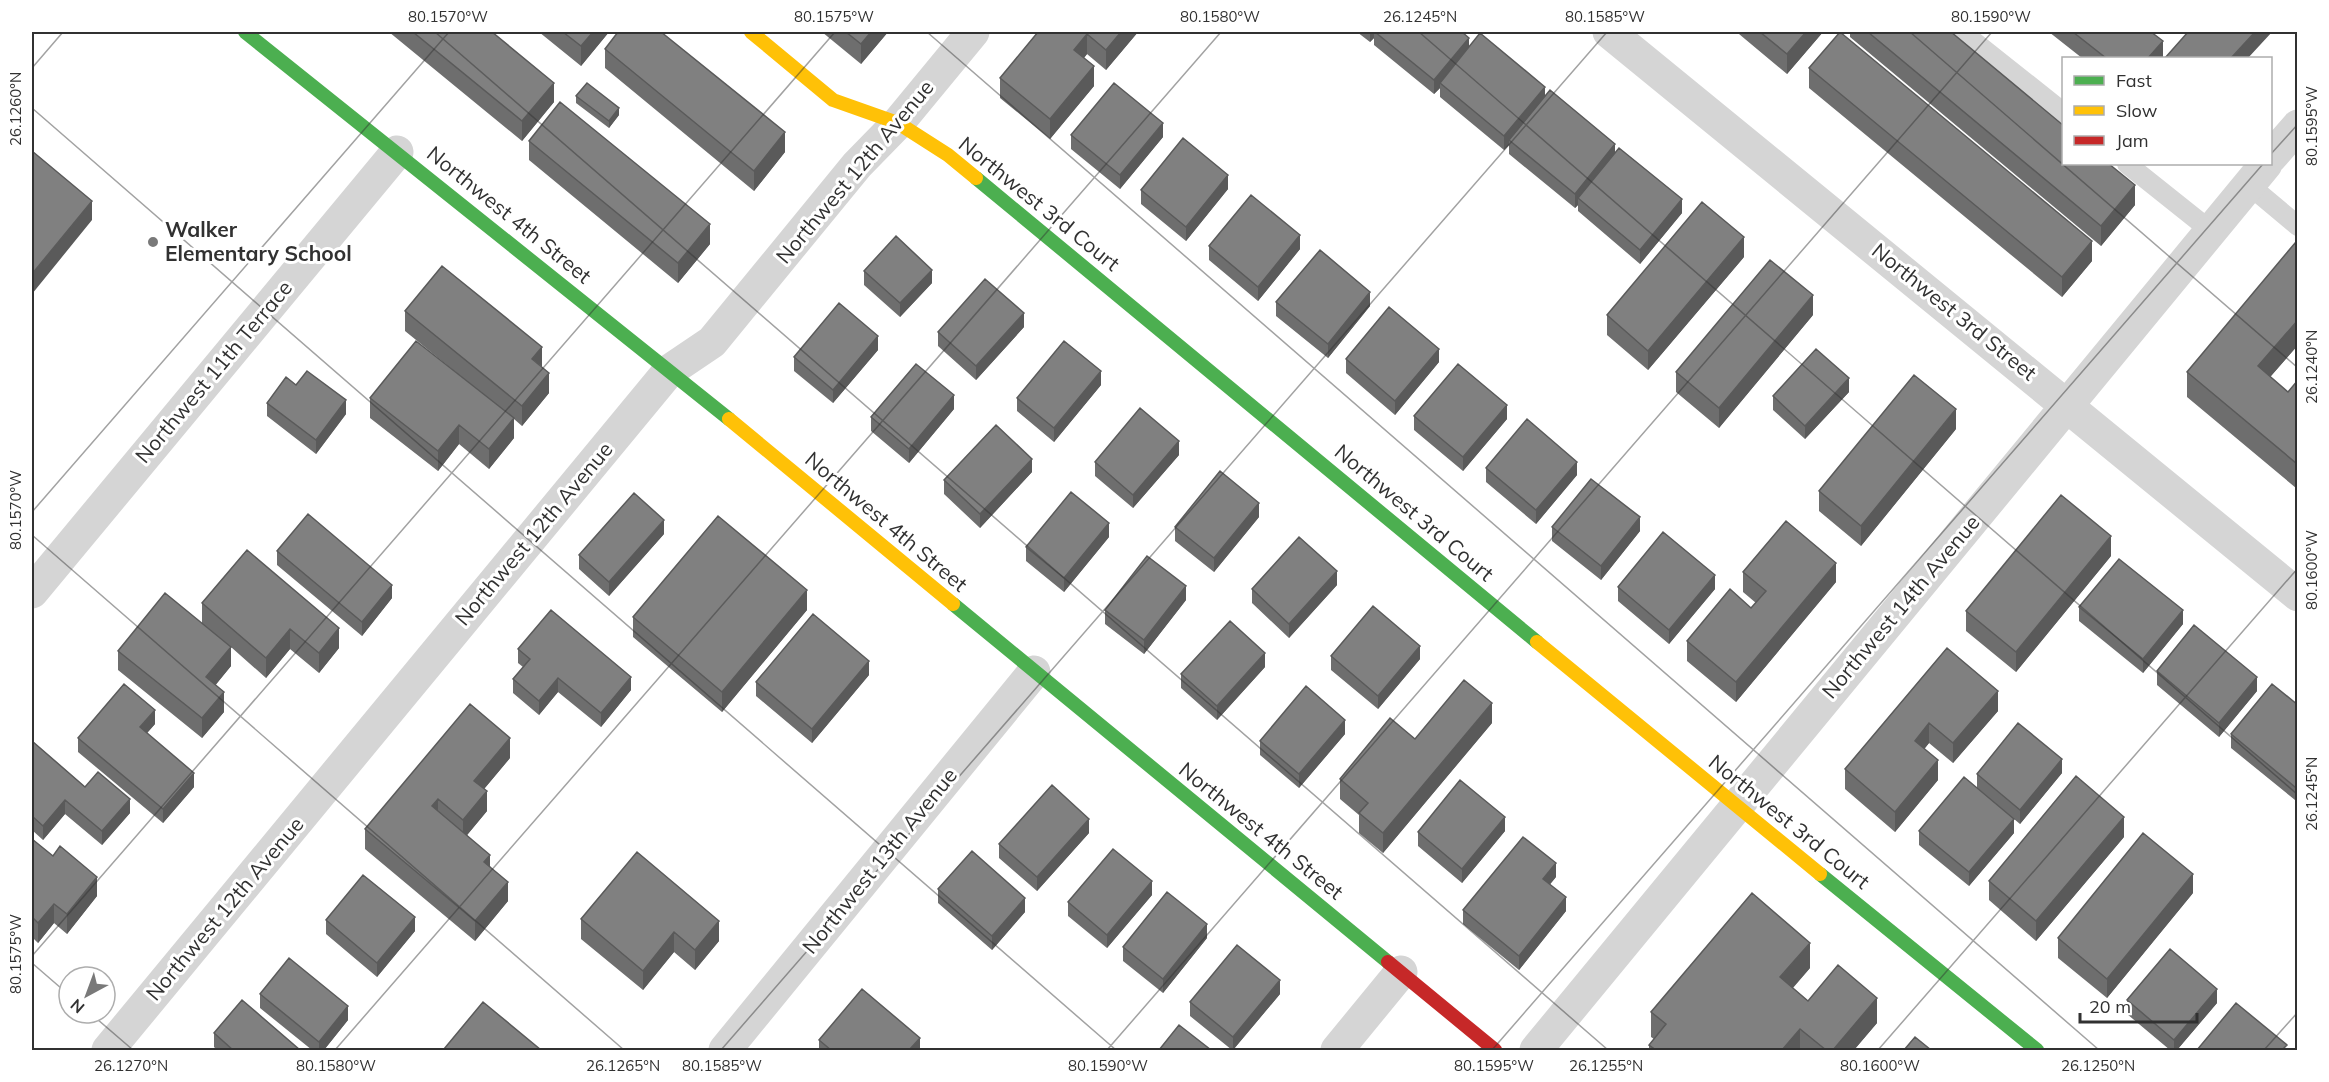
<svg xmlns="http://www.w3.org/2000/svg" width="2329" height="1082" viewBox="0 0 2329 1082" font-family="Mulish,sans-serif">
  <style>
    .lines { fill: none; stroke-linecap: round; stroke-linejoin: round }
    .lane { stroke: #d5d5d5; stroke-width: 20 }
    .street { stroke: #d5d5d5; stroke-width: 33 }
    .fast { stroke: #4caf50; stroke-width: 14 }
    .slow { stroke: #ffc107; stroke-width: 14 }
    .jam { stroke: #c62828; stroke-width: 14 }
    .wall { fill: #6e6e6e }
    .shaded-wall { fill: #5a5a5a }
    .building { fill: #808080; stroke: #5a5a5a; stroke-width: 1.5 }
    .ticks { fill: none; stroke: #313131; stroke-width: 1.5; stroke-opacity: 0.45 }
    .poi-dot { fill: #797979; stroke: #fff; stroke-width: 2 }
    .labels { text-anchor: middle; stroke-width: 6; stroke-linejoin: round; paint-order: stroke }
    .street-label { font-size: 21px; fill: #313131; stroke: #fff }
    .poi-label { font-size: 21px; font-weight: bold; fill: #313131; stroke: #fff; text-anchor: start }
    .neatline { fill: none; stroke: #313131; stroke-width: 2 }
    .ticks-label { font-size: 15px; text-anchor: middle; fill: #313131 }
  </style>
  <rect width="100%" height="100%" fill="#fff"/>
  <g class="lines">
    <path class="lane" d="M1962,32L2064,113
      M2127,164L2211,231
      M2249,185L2298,226"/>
    <path class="street" d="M1609,32L2298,595
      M2270,158L2298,126
      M32,592L397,152
      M108,1050L669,371L712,342L857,165L898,123L973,32
      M725,1050L1034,672
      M1337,1050L1401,972
      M1536,1050L2266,164"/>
    <path class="fast" d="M245,32L729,419
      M976,178L1537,642
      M953,604L1388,962
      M1820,874L2037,1050"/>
    <path class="slow" d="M751,32L833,100L898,123L948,155L976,178
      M729,419L953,604
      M1537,642L1820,874"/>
    <path class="jam" d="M1388,962L1495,1050"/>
  </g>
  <path class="wall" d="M389,32H492L554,102L522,141Z
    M539,32H609L581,66Z
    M822,32H888L861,64Z
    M1038,32H1138L1106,70L1087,54L1084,58L1094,86L1050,139L1000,98V78Z
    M1357,32H1462L1469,47L1545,96L1615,152L1682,213L1640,264L1578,211V205L1575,208L1509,154V145L1504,150L1440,97V88L1434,94L1374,45V38L1370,42Z
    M1739,32H1823L1787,74L1739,34Z
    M1850,32H1951L2135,205L2101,246L1850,37Z
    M2049,32H2151L2163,58H2082Z
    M605,49L785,152L754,191L605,68Z
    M1809,68L2092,261L2062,297L1809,88Z
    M576,96L619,115L609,128L576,103Z
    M1071,135L1163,137L1120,189L1071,149Z
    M529,141L710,244L678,283L529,160Z
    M1228,189L1186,241L1141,204V190Z
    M1209,246L1300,249L1258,301L1209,260Z
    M2298,246V345L2270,377L2288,392L2298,380V486L2296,488L2187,397V372Z
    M1744,257L1648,370L1607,335V315Z
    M864,271L932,283L900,317L864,285Z
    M1276,302L1370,306L1328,358L1276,316Z
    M405,311L541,367L549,393L522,426L514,419V438L489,469L459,444L438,471L370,418V398L479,391L405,331Z
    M1813,315L1719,428L1676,392V372Z
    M1024,327L976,380L938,346V332Z
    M878,350L833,403L794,371V357Z
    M1346,359L1439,362L1395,415L1346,373Z
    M296,385L346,414L316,454L267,416V403Z
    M1101,385L1054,442L1017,411V398Z
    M1849,392L1805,439L1773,410V396Z
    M954,409L909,463L871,431V417Z
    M1414,416L1507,419L1463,471L1414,430Z
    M1956,429L1861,546L1819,511V491Z
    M1179,455L1133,508L1095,476V462Z
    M1486,468L1577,475L1536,524L1486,482Z
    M1032,472L980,528L944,494V480Z
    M1259,517L1214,572L1175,541V527Z
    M1552,527L1640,531L1601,580L1552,541Z
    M664,534L609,596L579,569V555Z
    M1109,537L1064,592L1026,561V547Z
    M247,550L339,648L319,673L290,649L266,678L231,647V666L215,685L224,712L202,738L118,670V651L202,623V603Z
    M277,551L392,598L362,636L277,565Z
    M2111,556L2016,672L1966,631V611Z
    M1743,572L1836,582L1736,702L1687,661V641L1751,608L1756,603L1743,592Z
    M1337,585L1289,638L1252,603V589Z
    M1618,587L1715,589L1669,644L1618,601Z
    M1186,600L1144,654L1105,624V610Z
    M2079,607L2183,624L2143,673L2079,621Z
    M807,610L722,712L633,637V617Z
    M1947,648L1998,711L1953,763L1929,743L1924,749L1938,780L1895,832L1845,789V769Z
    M518,649L631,690L601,727L558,692L539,715L513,693V679L523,667L518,663Z
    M1331,656L1420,659L1378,709L1331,670Z
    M1265,667L1217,720L1181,688V674Z
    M2157,671L2257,691L2219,737L2157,685Z
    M869,675L812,743L756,696V682Z
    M2298,705V798L2295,800L2231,748V734Z
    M1492,723L1383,853L1359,833V815L1340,799V779L1415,739Z
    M155,724L147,733L194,787L163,823L78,752V738Z
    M1345,734L1299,788L1260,755V741Z
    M32,741L85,787L130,813L102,845L65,814L43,840L32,830Z
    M510,758L484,789L487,811L467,835L490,866L508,901L475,941L365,849V829Z
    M2062,773L2020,824L2014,819V833L1969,886L1919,845V831L1977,788V774Z
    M1505,831L1462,883L1418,846V832Z
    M1089,833L1037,891L999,858V844Z
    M2124,837L2036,941L1989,900V881Z
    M32,839L97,896L67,934L54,923L38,943L32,937Z
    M637,852L719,941L695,970L674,952L643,990L581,939V919Z
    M1556,877L1550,884L1566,911L1519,970L1463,924V910Z
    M938,889L1025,912L992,950L938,903Z
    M2193,893L2107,998L2058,958V938Z
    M1152,895L1107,948L1068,916V902Z
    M326,920L415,931L377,977L326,934Z
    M1207,938L1163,993L1123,961V947Z
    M1810,968L1793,988L1808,1001L1877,1023L1854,1050H1649V1045L1654,1039L1651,1037V1012Z
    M260,994L348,1020L324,1050H312L260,1008Z
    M1280,994L1233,1050H1232L1190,1016V1002Z
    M2127,1000L2217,1003L2177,1050H2170L2127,1014Z
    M214,1033L300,1050H217L214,1047Z
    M819,1040L920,1050H819Z"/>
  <path class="shaded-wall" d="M593,32H609L581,66V46Z
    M871,32H888L861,64V44Z
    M1121,32H1138L1106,70V50Z
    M1370,32H1374V38L1370,42Z
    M1806,32H1823L1787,74V54Z
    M2255,32H2272L2248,58H2231Z
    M1087,34V54L1074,70V50Z
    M1469,38V52L1440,83V88L1434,94V80Z
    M2163,41V58H2148Z
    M1094,66V86L1050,139V119Z
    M554,83V102L522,141V121Z
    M1545,87V101L1509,140V145L1504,150V136Z
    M619,108V115L609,128V121Z
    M1163,123V137L1120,189V175Z
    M785,132V152L754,191V171Z
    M1615,144V158L1578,198V205L1575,208V194Z
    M1228,175V189L1186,241V227Z
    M2135,185V205L2101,246V226Z
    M1682,199V213L1640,264V250Z
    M92,201V220L32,294V274Z
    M710,224V244L678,283V263Z
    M1300,235V249L1258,301V287Z
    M1744,237V257L1648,370V351Z
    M2092,241V261L2062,297V277Z
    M932,270V283L900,317V303Z
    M1370,292V306L1328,358V344Z
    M1813,295V315L1719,428V408Z
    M1024,313V327L976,380V366Z
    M2298,320V345L2258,391V366Z
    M878,336V350L833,403V390Z
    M542,347V367L532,359Z
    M1439,349V362L1395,415V401Z
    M1101,371V385L1054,442V428Z
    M549,373V393L522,426V406Z
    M1849,378V392L1805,439V426Z
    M954,395V409L909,463V449Z
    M346,400V414L316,454V440Z
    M1507,405V419L1463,471V457Z
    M1956,409V429L1861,546V526Z
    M514,418V438L489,469V449Z
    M459,425V444L438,471V451Z
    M1179,441V455L1133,508V495Z
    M1032,459V472L980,528V514Z
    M1577,462V475L1536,524V510Z
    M2298,462V486L2296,488V463Z
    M1259,503V517L1214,572V558Z
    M1640,517V531L1601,580V566Z
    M664,520V534L609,596V582Z
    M1109,523V537L1064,592V578Z
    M2111,536V556L2016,672V652Z
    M1836,563V582L1736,702V682Z
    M1337,571V585L1289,638V624Z
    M1715,575V589L1669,644V630Z
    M392,585V598L362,636V622Z
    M1186,586V600L1144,654V640Z
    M807,590V610L722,712V692Z
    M2183,610V624L2143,673V659Z
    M339,628V648L319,673V653Z
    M290,629V649L266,678V658Z
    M1420,646V659L1378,709V696Z
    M231,647V666L206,697V677Z
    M1265,653V667L1217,720V706Z
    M869,661V675L812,743V729Z
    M631,677V690L601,727V713Z
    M2257,677V691L2219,737V723Z
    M558,678V692L539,715V701Z
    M1998,691V711L1953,763V743Z
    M224,692V712L202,738V718Z
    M1492,703V723L1383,853V833Z
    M155,710V724L140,741V727Z
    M1345,720V734L1299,788V774Z
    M1929,723V743L1915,761V741Z
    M510,738V758L474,801V781Z
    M2062,759V773L2020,824V810Z
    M1938,760V780L1895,832V812Z
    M194,773V787L163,823V809Z
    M2298,784V798L2295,800V787Z
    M487,791V811L463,840V820Z
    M130,799V813L102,845V831Z
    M438,799V819L432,806Z
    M65,800V814L43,840V826Z
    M1505,817V831L1462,883V869Z
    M2124,817V837L2036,941V921Z
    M1089,819V833L1037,891V877Z
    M2014,819V833L1969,886V872Z
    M490,855V874L484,862Z
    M1556,863V877L1543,893V879Z
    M2193,874V893L2107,998V979Z
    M97,877V896L67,934V914Z
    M1152,881V895L1107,948V935Z
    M508,882V901L475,941V921Z
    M1566,897V911L1519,970V956Z
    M1025,898V912L992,950V936Z
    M54,904V923L38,943V923Z
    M415,917V931L377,977V963Z
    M719,921V941L695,970V950Z
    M1207,924V938L1163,993V979Z
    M674,932V952L643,990V971Z
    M1810,943V968L1780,1002V977Z
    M1280,980V994L1233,1050V1037Z
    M2217,989V1003L2177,1050H2174V1040Z
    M1877,998V1023L1854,1050H1833Z
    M348,1006V1020L324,1050H319V1042Z
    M1800,1029V1050H1782Z
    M920,1038V1050H909Z"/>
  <path class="building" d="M413,32H492L554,83L522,121Z
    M563,32H593L581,46Z
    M618,32H661L785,132L754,171L605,49Z
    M846,32H871L861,44Z
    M1038,32H1121L1106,50L1087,34L1074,50L1094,66L1050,119L1000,78Z
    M1375,32H1462L1469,38L1434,80Z
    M1760,32H1806L1787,54Z
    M1840,32L2092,241L2062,277L1809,68Z
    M1868,32H1951L2064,126V164H2109L2135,185L2101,226Z
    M2073,32H2151L2163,41L2148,58H2106Z
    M2188,32H2255L2231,58H2165Z
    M1480,33L1545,87L1504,136L1440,83Z
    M587,83L619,108L609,121L576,96Z
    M1114,83L1163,123L1120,175L1071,135Z
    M1550,90L1615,144L1575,194L1509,140Z
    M560,102L710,224L678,263L529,141Z
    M1183,138L1228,175L1186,227L1141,190Z
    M1619,148L1682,199L1640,250L1578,198Z
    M32,151L92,201L32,274Z
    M1251,195L1300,235L1258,287L1209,246Z
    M1702,202L1744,237L1648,351L1607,315Z
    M896,236L932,270L900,303L864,271Z
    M2295,243L2298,246V320L2258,366L2288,392L2298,380V462L2296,463L2187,372Z
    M1320,250L1370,292L1328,344L1276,302Z
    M1770,260L1813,295L1719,408L1676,372Z
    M442,266L542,347L532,359L549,373L522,406L405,311Z
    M985,279L1024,313L976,366L938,332Z
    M839,303L878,336L833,390L794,357Z
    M1389,307L1439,349L1395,401L1346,359Z
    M416,341L514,418L489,449L459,425L438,451L370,398Z
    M1064,341L1101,371L1054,428L1017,398Z
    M1816,349L1849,378L1805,426L1773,396Z
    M916,364L954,395L909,449L871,417Z
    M1458,364L1507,405L1463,457L1414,416Z
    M307,371L346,400L316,440L267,403L286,377L296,385Z
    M1914,375L1956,409L1861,526L1819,491Z
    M1140,408L1179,441L1133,495L1095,462Z
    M1527,419L1577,462L1536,510L1486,468Z
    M996,425L1032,459L980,514L944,480Z
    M1220,471L1259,503L1214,558L1175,527Z
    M1591,479L1640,517L1601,566L1552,527Z
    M1071,492L1109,523L1064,578L1026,547Z
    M634,493L664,520L609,582L579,555Z
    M2061,495L2111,536L2016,652L1966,611Z
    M308,514L392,585L362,622L277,551Z
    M718,516L807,590L722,692L633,617Z
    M1786,521L1836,563L1736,682L1687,641L1730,589L1751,608L1766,591L1743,572Z
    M1663,532L1715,575L1669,630L1618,587Z
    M1299,537L1337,571L1289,624L1252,589Z
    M247,550L339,628L319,653L290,629L266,658L202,603Z
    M1147,556L1186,586L1144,640L1105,610Z
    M2119,559L2183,610L2143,659L2079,607Z
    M165,593L231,647L206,677L224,692L202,718L118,651Z
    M1373,606L1420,646L1378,696L1331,656Z
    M551,610L631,677L601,713L558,678L539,701L513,679L530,659L518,649Z
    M813,614L869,661L812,729L756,682Z
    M1230,621L1265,653L1217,706L1181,674Z
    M2194,625L2257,677L2219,723L2157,671Z
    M1947,648L1998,691L1953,743L1929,723L1915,741L1938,760L1895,812L1845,769Z
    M1464,680L1492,703L1383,833L1359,813L1368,803L1340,779L1390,718L1415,739Z
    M124,684L155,710L140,727L194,773L163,809L78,738Z
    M2272,684L2298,705V784L2295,787L2231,734Z
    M1306,686L1345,720L1299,774L1260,741Z
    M470,704L510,738L474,781L487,791L463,820L438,799L432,806L490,855L484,862L508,882L475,921L365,829Z
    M2018,723L2062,759L2020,810L1977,774Z
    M32,741L85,787L98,772L130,799L102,831L65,800L43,826L32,816Z
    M2076,776L2124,817L2036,921L1989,881Z
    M1964,777L2014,819L1969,872L1919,831Z
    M1460,780L1505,817L1462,869L1418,832Z
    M1052,785L1089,819L1037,877L999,844Z
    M2143,833L2193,874L2107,979L2058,938Z
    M1523,837L1556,863L1543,879L1566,897L1519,956L1463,910Z
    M32,839L53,856L60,846L97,877L67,914L54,904L38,923L32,917Z
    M1113,849L1152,881L1107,935L1068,902Z
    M972,851L1025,898L992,936L938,889Z
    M637,852L719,921L695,950L674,932L643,971L581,919Z
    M363,875L415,917L377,963L326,920Z
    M1167,892L1207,924L1163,979L1123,947Z
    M1752,893L1810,943L1780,977L1808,1001L1838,965L1877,998L1833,1050H1826L1800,1029L1782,1050H1656L1649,1045L1666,1024L1651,1012Z
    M1237,945L1280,980L1233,1037L1190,1002Z
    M2170,949L2217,989L2174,1040L2127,1000Z
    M289,958L348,1006L319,1042L260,994Z
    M862,989L920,1038L909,1050H831L819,1040Z
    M242,1000L300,1050H233L214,1033Z
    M483,1002L541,1050H446L444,1049Z
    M2236,1003L2287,1045L2282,1050H2197Z
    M1179,1025L1211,1050H1159Z
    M1915,1037L1931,1050H1904Z"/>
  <path class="ticks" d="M435,32L1608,1050M927,32L2099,1050M1419,32L2298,795M1910,32L2298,368M32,68L63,32M32,108L1116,1050M2270,155L2298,124M32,512L449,32M32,535L624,1050M32,956L835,32M32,963L69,995M90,1013L133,1050M335,1050L1221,32M721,1050L1607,32M1107,1050L1992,32M1492,1050L2263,164M1878,1050L2298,568M2264,1050L2298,1012"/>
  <circle class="poi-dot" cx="153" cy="242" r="6"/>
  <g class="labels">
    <g class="street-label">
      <text transform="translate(855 172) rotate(-50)" y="7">Northwest 12th Avenue</text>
      <text transform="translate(1039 204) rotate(39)" y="7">Northwest 3rd Court</text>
      <text transform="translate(509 215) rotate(39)" y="7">Northwest 4th Street</text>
      <text transform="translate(1954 312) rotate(39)" y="7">Northwest 3rd Street</text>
      <text transform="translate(214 372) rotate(-50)" y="7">Northwest 11th Terrace</text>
      <text transform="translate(1414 513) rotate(40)" y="7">Northwest 3rd Court</text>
      <text transform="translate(886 522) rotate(40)" y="7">Northwest 4th Street</text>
      <text transform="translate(534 534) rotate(-50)" y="7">Northwest 12th Avenue</text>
      <text transform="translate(1901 607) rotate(-50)" y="7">Northwest 14th Avenue</text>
      <text transform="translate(1789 822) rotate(39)" y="7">Northwest 3rd Court</text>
      <text transform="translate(1261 831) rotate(39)" y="7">Northwest 4th Street</text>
      <text transform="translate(880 861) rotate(-51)" y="7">Northwest 13th Avenue</text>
      <text transform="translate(225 909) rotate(-50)" y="7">Northwest 12th Avenue</text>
    </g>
    <g class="poi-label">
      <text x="165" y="237">Walker<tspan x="165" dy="24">Elementary School</tspan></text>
    </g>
  </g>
  <rect width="2329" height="1082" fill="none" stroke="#ffffff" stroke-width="66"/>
  <rect x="2062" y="57" width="210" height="108" fill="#ffffff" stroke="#adadad" stroke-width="1.5"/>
  <rect x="2074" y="76" width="30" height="9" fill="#4caf50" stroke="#adadad" stroke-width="1.5"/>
  <text x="2116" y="87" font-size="18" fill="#313131">Fast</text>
  <rect x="2074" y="106" width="30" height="9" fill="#ffc107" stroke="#adadad" stroke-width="1.5"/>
  <text x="2116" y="117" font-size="18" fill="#313131">Slow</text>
  <rect x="2074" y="136" width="30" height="9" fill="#c62828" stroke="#adadad" stroke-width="1.5"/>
  <text x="2116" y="147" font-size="18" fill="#313131">Jam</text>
  <g transform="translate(87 995) rotate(221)"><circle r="28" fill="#ffffff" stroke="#adadad" stroke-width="1.5"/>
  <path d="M0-4.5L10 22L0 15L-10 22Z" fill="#797979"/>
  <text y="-9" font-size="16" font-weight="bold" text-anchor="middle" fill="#313131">N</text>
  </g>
  <path d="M2080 1013v9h117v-9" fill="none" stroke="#313131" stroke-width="3"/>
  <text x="2089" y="1013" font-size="18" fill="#313131" stroke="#ffffff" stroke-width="4.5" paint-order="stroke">20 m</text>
  <rect x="33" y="33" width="2263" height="1016" class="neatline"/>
  <g class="ticks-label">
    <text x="448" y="22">80.1570°W</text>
    <text x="834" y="22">80.1575°W</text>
    <text x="1220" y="22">80.1580°W</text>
    <text x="1420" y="22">26.1245°N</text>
    <text x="1605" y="22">80.1585°W</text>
    <text x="1991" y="22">80.1590°W</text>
    <text transform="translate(16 109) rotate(-90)" y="5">26.1260°N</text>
    <text transform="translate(2312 126) rotate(-90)" y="5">80.1595°W</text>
    <text transform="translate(2312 367) rotate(-90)" y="5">26.1240°N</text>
    <text transform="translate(16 510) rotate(-90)" y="5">80.1570°W</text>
    <text transform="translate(2312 570) rotate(-90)" y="5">80.1600°W</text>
    <text transform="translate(2312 794) rotate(-90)" y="5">26.1245°N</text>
    <text transform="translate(16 954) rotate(-90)" y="5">80.1575°W</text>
    <text x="131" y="1071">26.1270°N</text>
    <text x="336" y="1071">80.1580°W</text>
    <text x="623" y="1071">26.1265°N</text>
    <text x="722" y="1071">80.1585°W</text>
    <text x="1108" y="1071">80.1590°W</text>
    <text x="1494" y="1071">80.1595°W</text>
    <text x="1606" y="1071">26.1255°N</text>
    <text x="1880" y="1071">80.1600°W</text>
    <text x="2098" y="1071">26.1250°N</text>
  </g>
</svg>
